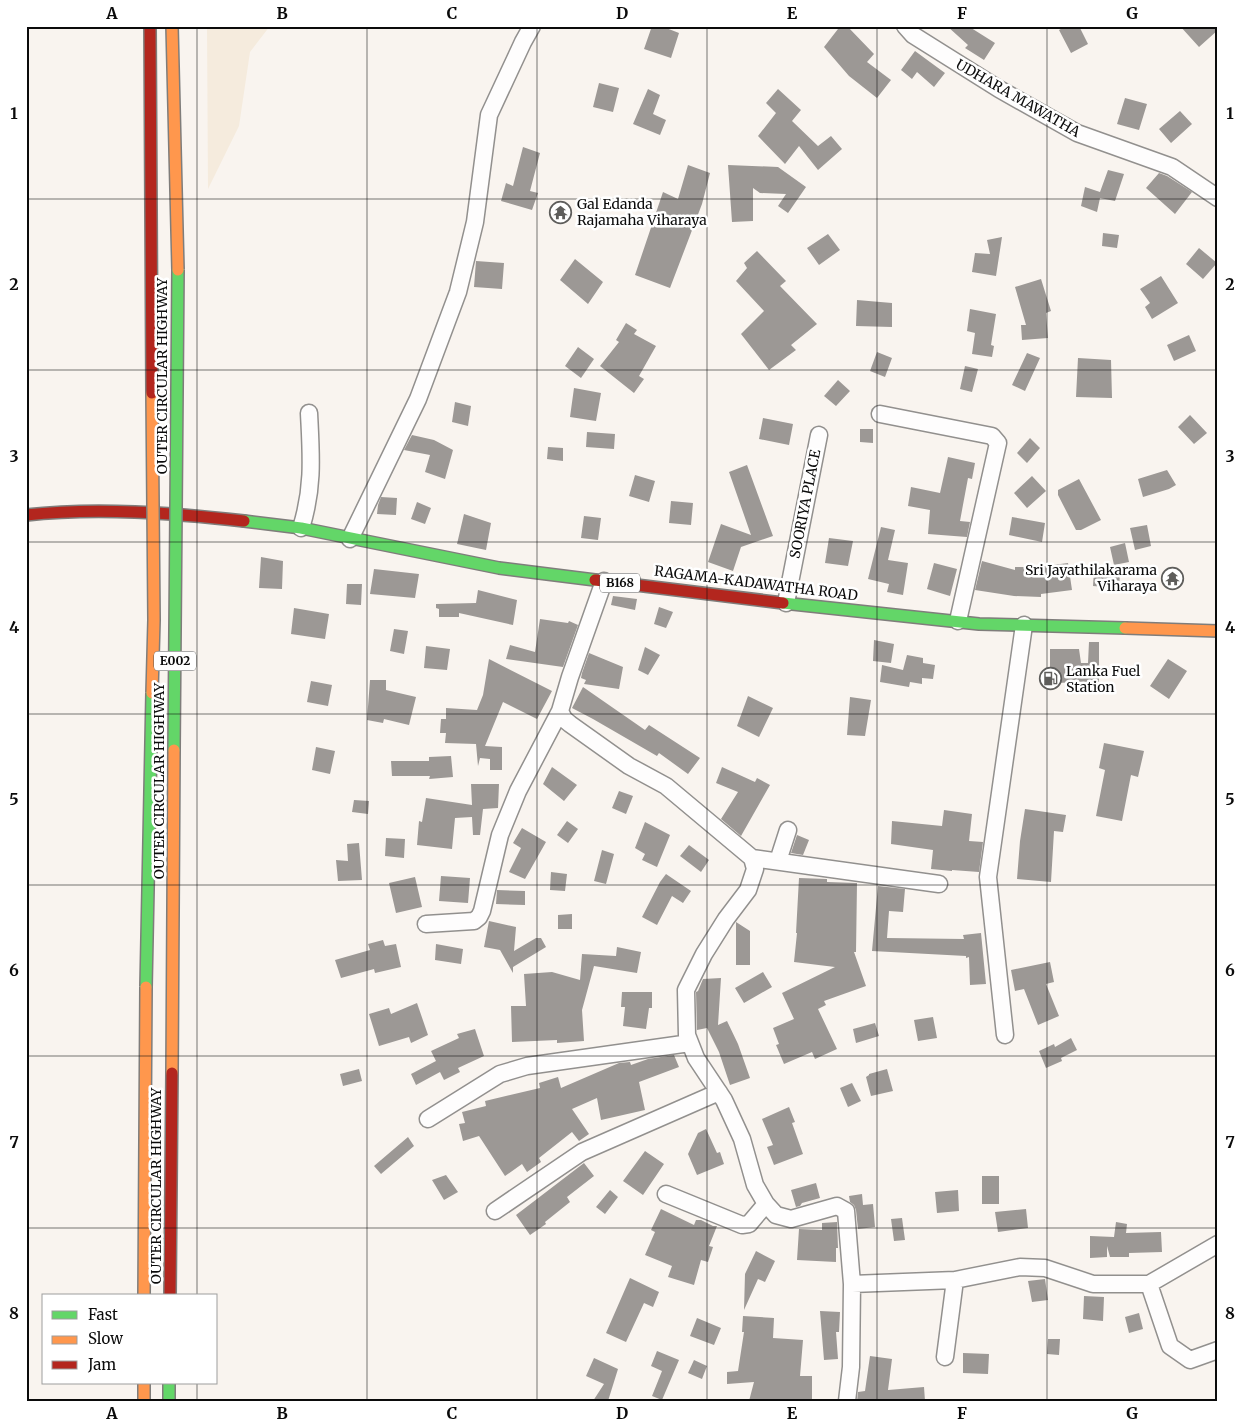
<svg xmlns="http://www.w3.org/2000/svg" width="1244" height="1427" viewBox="0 0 1244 1427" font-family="Merriweather,serif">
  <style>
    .farmland { fill: #f5ebdd }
    .building { fill: #9c9895 }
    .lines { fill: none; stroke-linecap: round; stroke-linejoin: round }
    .street-casing { stroke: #92908e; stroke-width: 19 }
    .fast-casing { stroke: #7f7d7b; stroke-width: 14 }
    .slow-casing { stroke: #7f7d7b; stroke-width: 14 }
    .jam-casing { stroke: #7f7d7b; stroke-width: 14 }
    .street { stroke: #fefdfd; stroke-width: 16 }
    .fast { stroke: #63d668; stroke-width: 11 }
    .slow { stroke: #ff974d; stroke-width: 11 }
    .jam { stroke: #b3261e; stroke-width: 11 }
    .fast-bridge-casing { stroke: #7f7d7b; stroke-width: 14; stroke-linecap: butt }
    .slow-bridge-casing { stroke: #7f7d7b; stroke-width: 14; stroke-linecap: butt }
    .jam-bridge-casing { stroke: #7f7d7b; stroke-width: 14; stroke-linecap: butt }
    .fast-bridge { stroke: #63d668; stroke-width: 11 }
    .slow-bridge { stroke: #ff974d; stroke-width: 11 }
    .jam-bridge { stroke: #b3261e; stroke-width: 11 }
    .grid { fill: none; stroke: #0b0b0b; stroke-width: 1; stroke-opacity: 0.55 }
    .labels { text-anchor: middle; stroke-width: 5; stroke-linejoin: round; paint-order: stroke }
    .shield { fill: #fff; stroke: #545454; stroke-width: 1 }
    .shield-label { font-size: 12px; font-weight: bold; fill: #0b0b0b }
    .street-label { font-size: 14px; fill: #0b0b0b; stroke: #fff }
    .poi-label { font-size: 14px; fill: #0b0b0b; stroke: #fff; text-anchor: start }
    .neatline { fill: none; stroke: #0b0b0b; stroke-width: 2 }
    .grid-label { font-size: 16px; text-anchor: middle; font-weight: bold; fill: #0b0b0b }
  </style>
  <rect width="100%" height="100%" fill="#f9f4ef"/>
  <path class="farmland" d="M207,26H270L250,52L239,126L208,189Z"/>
  <path class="building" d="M652,26H661L679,33L671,58L644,49Z
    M843,26H847L874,54L867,62L891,80L877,98L849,76L824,47L838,29Z
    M947,26H968L995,43L984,60L965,48L968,45Z
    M1066,26H1079L1088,44L1071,53L1059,30Z
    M1180,26H1218V30L1199,47Z
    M915,51L945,73L934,87L917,72L912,79L901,70Z
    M599,83L619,88L613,112L593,107Z
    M648,89L660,95L653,114L666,120L660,135L633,124Z
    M778,89L801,110L792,121L818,146L831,136L842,149L818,170L799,146L785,164L758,136L776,113L766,103Z
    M1125,98L1147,104L1139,130L1117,124Z
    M1180,111L1192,124L1171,143L1159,129Z
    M523,147L540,153L530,191L538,193L532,210L501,201L506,183L513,186Z
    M688,165L710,173L702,204L670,288L635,275L663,192L678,199Z
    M728,165L778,167L806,187L788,213L778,206L786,194L760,193L753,188V221L732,222Z
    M1108,170L1124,174L1115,201L1100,198L1097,212L1081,206L1085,187L1100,192Z
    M1159,173L1167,176L1192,192L1175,214L1146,188Z
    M1103,233L1119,235L1117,248L1102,246Z
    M828,234L840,250L819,265L807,248Z
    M1002,237L996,276L972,272L975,253L990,254L987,240Z
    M1199,248L1217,263L1203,279L1186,264Z
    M757,251L786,281L780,286L817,324L791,345L796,350L769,370L741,334L764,311L736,281L747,268L744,263Z
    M575,259L603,282L588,304L560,280Z
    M476,261L504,263L502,289L474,287Z
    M1161,276L1178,303L1152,319L1145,307L1150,303L1140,289Z
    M1041,279L1051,311L1046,313L1048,338L1022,340L1021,325H1026L1015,287Z
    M857,300L892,303V327L856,326Z
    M970,309L996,314L991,345L994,346L992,357L972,354L975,333L967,331Z
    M626,323L637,330L634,334L656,346L639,376L644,379L634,393L600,366L619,342L616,340Z
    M1189,335L1196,351L1174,361L1167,345Z
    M578,347L594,359L581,378L565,366Z
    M877,352L892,358L885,377L870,371Z
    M1027,353L1040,358L1025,391L1012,385Z
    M1078,358L1111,360L1112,398L1076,397Z
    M965,366L978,369L972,392L960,389Z
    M838,380L850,391L836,406L824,396Z
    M574,388L601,393L596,421L570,417Z
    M455,402L471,406L468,426L452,422Z
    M1190,415L1207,433L1194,444L1178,427Z
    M763,418L793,424L789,445L759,439Z
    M860,429H873V443L860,442Z
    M587,432L615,434L614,449L586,447Z
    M412,435L434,440L453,450L445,479L425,472L430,455L404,450Z
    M1030,438L1040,448L1027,463L1017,453Z
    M548,447L563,448V461L547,459Z
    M948,457L975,463L972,479L968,478L960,521L970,522L967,537L928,534L930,510L908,506L911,487L940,493Z
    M747,465L773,536L741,547L733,571L708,562L721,524L751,535L729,472Z
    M1167,470L1176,485L1169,489L1143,497L1138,479Z
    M635,475L655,481L649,502L629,496Z
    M1032,476L1046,491L1027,508L1014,493Z
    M1079,479L1101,520L1081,530H1076L1058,495V490Z
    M381,497L397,498L396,515L377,514L378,505Z
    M671,501L693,503L691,525L669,523Z
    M417,502L431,508L425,524L411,519Z
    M464,514L491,523L486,550L457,544Z
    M584,516L601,518L598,540L581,538Z
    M1012,517L1045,523L1042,542L1009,535Z
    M1147,525L1151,546L1135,550L1130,528Z
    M881,527L895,530L888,560L908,563L903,595L887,592L889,584L868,579Z
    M829,538L853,541L848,566L825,563Z
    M1125,543L1129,562L1114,565L1110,547Z
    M261,557L283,561L282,589L259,588Z
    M982,561L1015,570V567H1038L1068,563L1072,590L1041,594V597L1014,596L975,590Z
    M934,563L957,569L950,596L927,589Z
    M374,569L419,574L415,598L370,594Z
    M1094,571L1120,573L1119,588L1093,586Z
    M347,584H362L361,605L346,604Z
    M478,590L517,600L513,625L459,613V617H439V609L436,608V604L476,603Z
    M613,596L637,599L635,610L611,605Z
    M659,607L673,612L666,628L654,624Z
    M294,608L329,614L325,639L291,634Z
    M540,619L568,623L569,621L578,625L563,667L506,659L510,645L535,652Z
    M394,629L408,631L404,654L390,651Z
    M874,640L894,644L891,663L873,661Z
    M1089,642H1099V682L1050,683V649H1079L1081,663H1088Z
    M426,646L450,649L447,670L424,668Z
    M645,647L660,655L648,675L638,670Z
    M589,653L623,667L619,689L584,684L586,680L581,678L582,673Z
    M907,655L923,658V663L935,665L933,679L922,678V684L910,682L909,687L880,682L882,665L903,670Z
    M489,659L552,691L537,719L503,702L485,746L502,747V770H490V759L480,758L478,766L476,744L445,743L446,733H440L441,719H446V708L477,710L483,695Z
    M1168,659L1187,671L1169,699L1150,686Z
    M370,680H386V690L416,697L409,725L384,719L383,723L367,720Z
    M311,681L332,685L328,706L307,702Z
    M583,687L645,730L649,725L700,758L688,774L659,753L657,756L593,719L572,708Z
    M748,696L773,708L759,737L737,726Z
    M850,697L871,700L865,736L847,735Z
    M1104,743L1144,751L1138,777L1131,775L1122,821L1096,816L1105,770L1099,768Z
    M316,747L335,751L330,774L312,770Z
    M451,756L453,777L429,779L430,776H392L391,761H429V757Z
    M552,767L577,785L564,801L543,784Z
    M722,767L755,782L757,778L770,785L741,836L721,819L738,792L716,783Z
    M471,784H499L498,808L483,809L480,835H473L472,817L455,818L452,849L417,845L419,821L422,822L426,798L472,805Z
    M619,791L633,796L626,814L612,808Z
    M354,800L369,801L368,814L352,812Z
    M1025,809L1066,815L1063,832L1054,831L1051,882L1017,879L1020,841Z
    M944,810L972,814L969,841L983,842L979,872L952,870V871L931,869L933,850L891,844L892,821L942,826Z
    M567,821L578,829L568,843L557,835Z
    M645,822L670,835L657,867L642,860L645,854L635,848Z
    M522,828L546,842L525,879L509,872L521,848L513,843Z
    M797,835L809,840L803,855L791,853Z
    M386,838L405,839L404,858L385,856Z
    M359,843L362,880L338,881L336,860L348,861L347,844Z
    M689,845L709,860L701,872L680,856Z
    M602,850L614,854L606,884L594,881Z
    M551,872L567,874L565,891L550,890Z
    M666,874L691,891L683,903L672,896L657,925L642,917L660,882Z
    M441,876L470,878L468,903L439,901Z
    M415,877L422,907L396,913L389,883Z
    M799,878L827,879V882L857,883L856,952H854L866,986L824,1001L826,1005L818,1009L837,1049L815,1059L812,1052L784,1064L776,1045L779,1044L773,1028L794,1019L782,993L835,967L794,962L797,933H796Z
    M878,886L905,889L903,912L889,911L887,938L964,939L963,935L981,933L986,984L970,985L969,957L966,958V956L872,951Z
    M497,890L525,891V905L496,904Z
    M572,914V929H558V915Z
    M489,921L516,927L514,951L536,938H541L546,947L513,967V973L500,950L484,947Z
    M736,922L750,931V965H736Z
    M383,940L385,946L396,944L401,967L375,973L374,969L341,978L335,960L370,950L368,944Z
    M436,944L463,949L461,964L435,960Z
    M617,947L641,952L637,973L594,966L582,1010L584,1041L557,1043V1040L512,1042L511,1006H526L524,974L552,972L580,980L582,954L616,956Z
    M1050,962L1054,982L1046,984L1059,1016L1038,1025L1024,989L1015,991L1011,970Z
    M763,972L772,987L744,1003L735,988Z
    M721,978L718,1025L727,1021L738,1044L750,1078L730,1085L719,1052L707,1028L697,1030L696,992L698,991L703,979Z
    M622,992H652V1008H649L646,1029L623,1026L625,1007H621Z
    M417,1003L428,1035L411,1043L409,1037L379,1046L369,1014L389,1008L391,1014Z
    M933,1017L937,1038L918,1041L914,1020Z
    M875,1023L879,1036L856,1043L853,1029Z
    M475,1029L484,1056L458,1068L460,1072L444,1080L440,1072L416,1085L411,1074L436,1061L431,1051L459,1038L457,1034Z
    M1071,1038L1077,1050L1061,1058L1062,1061L1046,1068L1039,1051L1054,1044L1055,1047Z
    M674,1055L679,1067L639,1082L645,1110L601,1120L597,1098L572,1109L589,1134L579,1141L572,1132L539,1158L541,1162L527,1172L522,1164L505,1176L479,1136L463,1141L459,1124L465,1123L462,1112L486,1106L485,1101L540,1088L539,1083L558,1077L561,1088L619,1063L630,1062L631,1065L648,1059Z
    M359,1069L362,1081L343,1086L340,1074Z
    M887,1069L893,1091L871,1096L866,1077L869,1075V1074Z
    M852,1083L861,1101L848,1107L840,1088Z
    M789,1107L795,1122L792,1123L803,1154L774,1165L767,1147L773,1145L762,1119Z
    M706,1129L717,1153L720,1152L724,1164L697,1175L688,1154L698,1133Z
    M408,1137L414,1146L381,1174L374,1166Z
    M645,1151L664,1164L643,1195L623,1181Z
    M584,1163L594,1176L567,1197L570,1202L545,1222L546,1224L530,1235L516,1215Z
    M446,1175L458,1192L444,1200L432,1180Z
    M982,1176H999V1204H982Z
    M816,1183L820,1198L802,1203L800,1206L796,1207L791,1190Z
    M610,1190L618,1197L605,1214L596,1207Z
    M958,1190L959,1211L937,1213L935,1192Z
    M862,1194L863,1205L873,1204L875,1227L858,1229L856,1210L854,1205L850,1202L849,1196Z
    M661,1209L694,1225L696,1220H701L713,1226H717L709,1246L713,1247L708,1262L701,1260L694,1285L668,1277L672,1266L645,1255L655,1232L651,1230Z
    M1026,1209L1028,1228L998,1232L995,1212Z
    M902,1218L905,1240L894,1241L891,1219Z
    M837,1222L838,1248H836V1262L797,1260L799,1229L822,1230V1223Z
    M1116,1222L1127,1224L1126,1233L1161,1232L1162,1252L1129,1253V1257H1110L1107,1246V1257L1090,1258V1236L1114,1237Z
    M756,1251L775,1261L765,1282L758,1279L744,1310L745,1274Z
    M630,1278L659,1292L653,1307L644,1303L626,1342L606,1333Z
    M1045,1279L1048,1300L1032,1302L1028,1281Z
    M1084,1296L1104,1297L1103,1321L1083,1319Z
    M820,1311L840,1312L839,1332H836L838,1359L824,1360Z
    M1139,1313L1143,1329L1129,1333L1125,1317Z
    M743,1316L774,1318L773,1338L803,1340L800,1376H812V1401H749L754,1382L727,1384V1372L738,1371L744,1332H742Z
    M697,1318L721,1328L714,1345L690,1336Z
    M1048,1339H1060L1059,1355L1047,1354Z
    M657,1351L679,1360L662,1400L652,1396L662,1371L651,1366Z
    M963,1353L989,1354L988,1374L963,1373Z
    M870,1356L892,1359L888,1390L924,1387L925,1401H857L858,1392L865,1391Z
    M594,1358L618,1369L608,1401H593L604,1384L586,1376Z
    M694,1360L707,1366L702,1379L688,1373Z"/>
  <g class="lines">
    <defs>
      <path id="street" d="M905,26L913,35L999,89L1077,133L1172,167L1218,198
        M880,414L992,436L998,443L958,621
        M301,528C314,487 311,454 309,413
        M350,539L418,399L458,292L475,222L489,115L523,42L532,26
        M604,581L570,677L560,711L564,719L570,724L629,766L666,786L752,858L755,869L748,890L726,919L704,954L686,990L687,1035L696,1058L724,1100L742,1139L755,1185L766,1204L776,1215L791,1219L837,1206L846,1211L852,1284L851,1367L847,1401
        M786,603L819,435
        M752,858L939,884
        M778,861L788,830
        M426,924L474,921L479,917L482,911L500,835L518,791L560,711
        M1005,1035L988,877L1024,625
        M428,1119L500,1074L527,1066L690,1043
        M666,1194L742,1225L749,1224L766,1204
        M495,1211L582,1152L719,1092
        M852,1284L955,1280L1020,1267L1045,1268L1093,1284H1149L1218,1244
        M1149,1284L1170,1346L1190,1360L1218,1350
        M945,1357L955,1280"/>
      <path id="fast" d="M244,521L301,528L499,568L595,580
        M783,603L979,624L1125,628
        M169,1383V1401"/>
      <path id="slow" d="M1125,628L1218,631
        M144,1383V1401"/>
      <path id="jam" d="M26,515C98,507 172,513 244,521
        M595,580L783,603"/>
    </defs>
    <use href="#street" class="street-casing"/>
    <use href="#fast" class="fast-casing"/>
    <use href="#slow" class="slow-casing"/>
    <use href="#jam" class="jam-casing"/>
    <use href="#street" class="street"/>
    <use href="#fast" class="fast"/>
    <use href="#slow" class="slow"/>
    <use href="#jam" class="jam"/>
    <defs>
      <path id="fast-bridge" d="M174,750L178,270
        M146,987L152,693"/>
      <path id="slow-bridge" d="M172,26L178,270
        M152,693L154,620L152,393
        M172,1073L174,750
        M144,1296L146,987"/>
      <path id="jam-bridge" d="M150,26L152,393
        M170,1296L172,1073"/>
    </defs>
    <use href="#fast-bridge" class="fast-bridge-casing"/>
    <use href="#slow-bridge" class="slow-bridge-casing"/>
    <use href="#jam-bridge" class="jam-bridge-casing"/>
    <use href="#fast-bridge" class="fast-bridge"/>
    <use href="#slow-bridge" class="slow-bridge"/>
    <use href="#jam-bridge" class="jam-bridge"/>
  </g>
  <path class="grid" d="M197,26V1296M367,26V1401M537,26V1401M707,26V1401M877,26V1401M1047,26V1401M26,199H1218M26,370H1218M26,542H1218M26,714H1218M26,885H1218M26,1056H1218M26,1228H1218M197,1383V1401"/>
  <defs>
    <symbol id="temple-ring" viewBox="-11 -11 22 22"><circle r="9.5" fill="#fff" stroke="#5e5d5b" stroke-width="1.5"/><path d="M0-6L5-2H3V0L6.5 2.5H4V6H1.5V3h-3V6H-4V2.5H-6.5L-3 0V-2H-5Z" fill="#5e5d5b"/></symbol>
    <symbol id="fuel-ring" viewBox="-11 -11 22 22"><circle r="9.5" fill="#fff" stroke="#5e5d5b" stroke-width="1.5"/><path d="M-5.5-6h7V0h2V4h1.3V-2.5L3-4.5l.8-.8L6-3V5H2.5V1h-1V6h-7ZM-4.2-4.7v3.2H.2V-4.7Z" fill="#5e5d5b"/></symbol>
  </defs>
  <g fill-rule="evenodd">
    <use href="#temple-ring" x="548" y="200" width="25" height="25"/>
    <use href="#temple-ring" x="1160" y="566" width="25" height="25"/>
    <use href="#fuel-ring" x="1038" y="666" width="25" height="25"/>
  </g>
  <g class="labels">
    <g class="shield">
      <rect x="600" y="573.5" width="40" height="19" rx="4"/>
      <rect x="154" y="651.5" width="42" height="19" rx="4"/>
    </g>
    <g class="shield-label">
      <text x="620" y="587">B168</text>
      <text x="175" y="665">E002</text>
    </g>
    <g class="street-label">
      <text transform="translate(1018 98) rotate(30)" y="5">UDHARA MAWATHA</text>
      <text transform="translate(162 376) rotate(-90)" y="5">OUTER CIRCULAR HIGHWAY</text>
      <text transform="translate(805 504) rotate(-79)" y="5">SOORIYA PLACE</text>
      <text transform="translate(756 583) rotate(7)" y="5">RAGAMA-KADAWATHA ROAD</text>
      <text transform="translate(159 781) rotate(-90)" y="5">OUTER CIRCULAR HIGHWAY</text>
      <text transform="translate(156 1186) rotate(-90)" y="5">OUTER CIRCULAR HIGHWAY</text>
    </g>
    <g class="poi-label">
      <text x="577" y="209">Gal Edanda<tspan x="577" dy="16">Rajamaha Viharaya</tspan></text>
      <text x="1157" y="575" text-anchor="end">Sri Jayathilakarama<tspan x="1157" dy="16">Viharaya</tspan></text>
      <text x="1066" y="676">Lanka Fuel<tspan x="1066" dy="16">Station</tspan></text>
    </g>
  </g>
  <rect width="1244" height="1427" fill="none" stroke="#ffffff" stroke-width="55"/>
  <rect x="42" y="1294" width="175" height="90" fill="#ffffff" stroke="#9d9d9d"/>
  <rect x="52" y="1311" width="25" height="8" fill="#63d668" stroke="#9d9d9d"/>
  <text x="88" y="1320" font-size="15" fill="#0b0b0b">Fast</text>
  <rect x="52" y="1336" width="25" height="8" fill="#ff974d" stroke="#9d9d9d"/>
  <text x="88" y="1344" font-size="15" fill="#0b0b0b">Slow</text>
  <rect x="52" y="1361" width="25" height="8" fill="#b3261e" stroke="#9d9d9d"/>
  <text x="88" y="1370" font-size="15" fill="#0b0b0b">Jam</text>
  <rect x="28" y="28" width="1188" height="1372" class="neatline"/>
  <g class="grid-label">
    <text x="112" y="19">A</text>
    <text x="282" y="19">B</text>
    <text x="452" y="19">C</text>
    <text x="622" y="19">D</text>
    <text x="792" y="19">E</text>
    <text x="962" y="19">F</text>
    <text x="1132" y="19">G</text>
    <text x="14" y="119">1</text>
    <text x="1230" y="119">1</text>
    <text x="14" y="290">2</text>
    <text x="1230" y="290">2</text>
    <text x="14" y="462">3</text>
    <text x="1230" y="462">3</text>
    <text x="14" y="633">4</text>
    <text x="1230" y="633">4</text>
    <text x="14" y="805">5</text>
    <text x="1230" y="805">5</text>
    <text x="14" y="976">6</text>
    <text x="1230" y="976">6</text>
    <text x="14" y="1148">7</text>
    <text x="1230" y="1148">7</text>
    <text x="14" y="1319">8</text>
    <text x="1230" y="1319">8</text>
    <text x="112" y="1419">A</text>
    <text x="282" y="1419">B</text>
    <text x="452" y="1419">C</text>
    <text x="622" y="1419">D</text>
    <text x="792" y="1419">E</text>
    <text x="962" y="1419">F</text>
    <text x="1132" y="1419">G</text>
  </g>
</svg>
